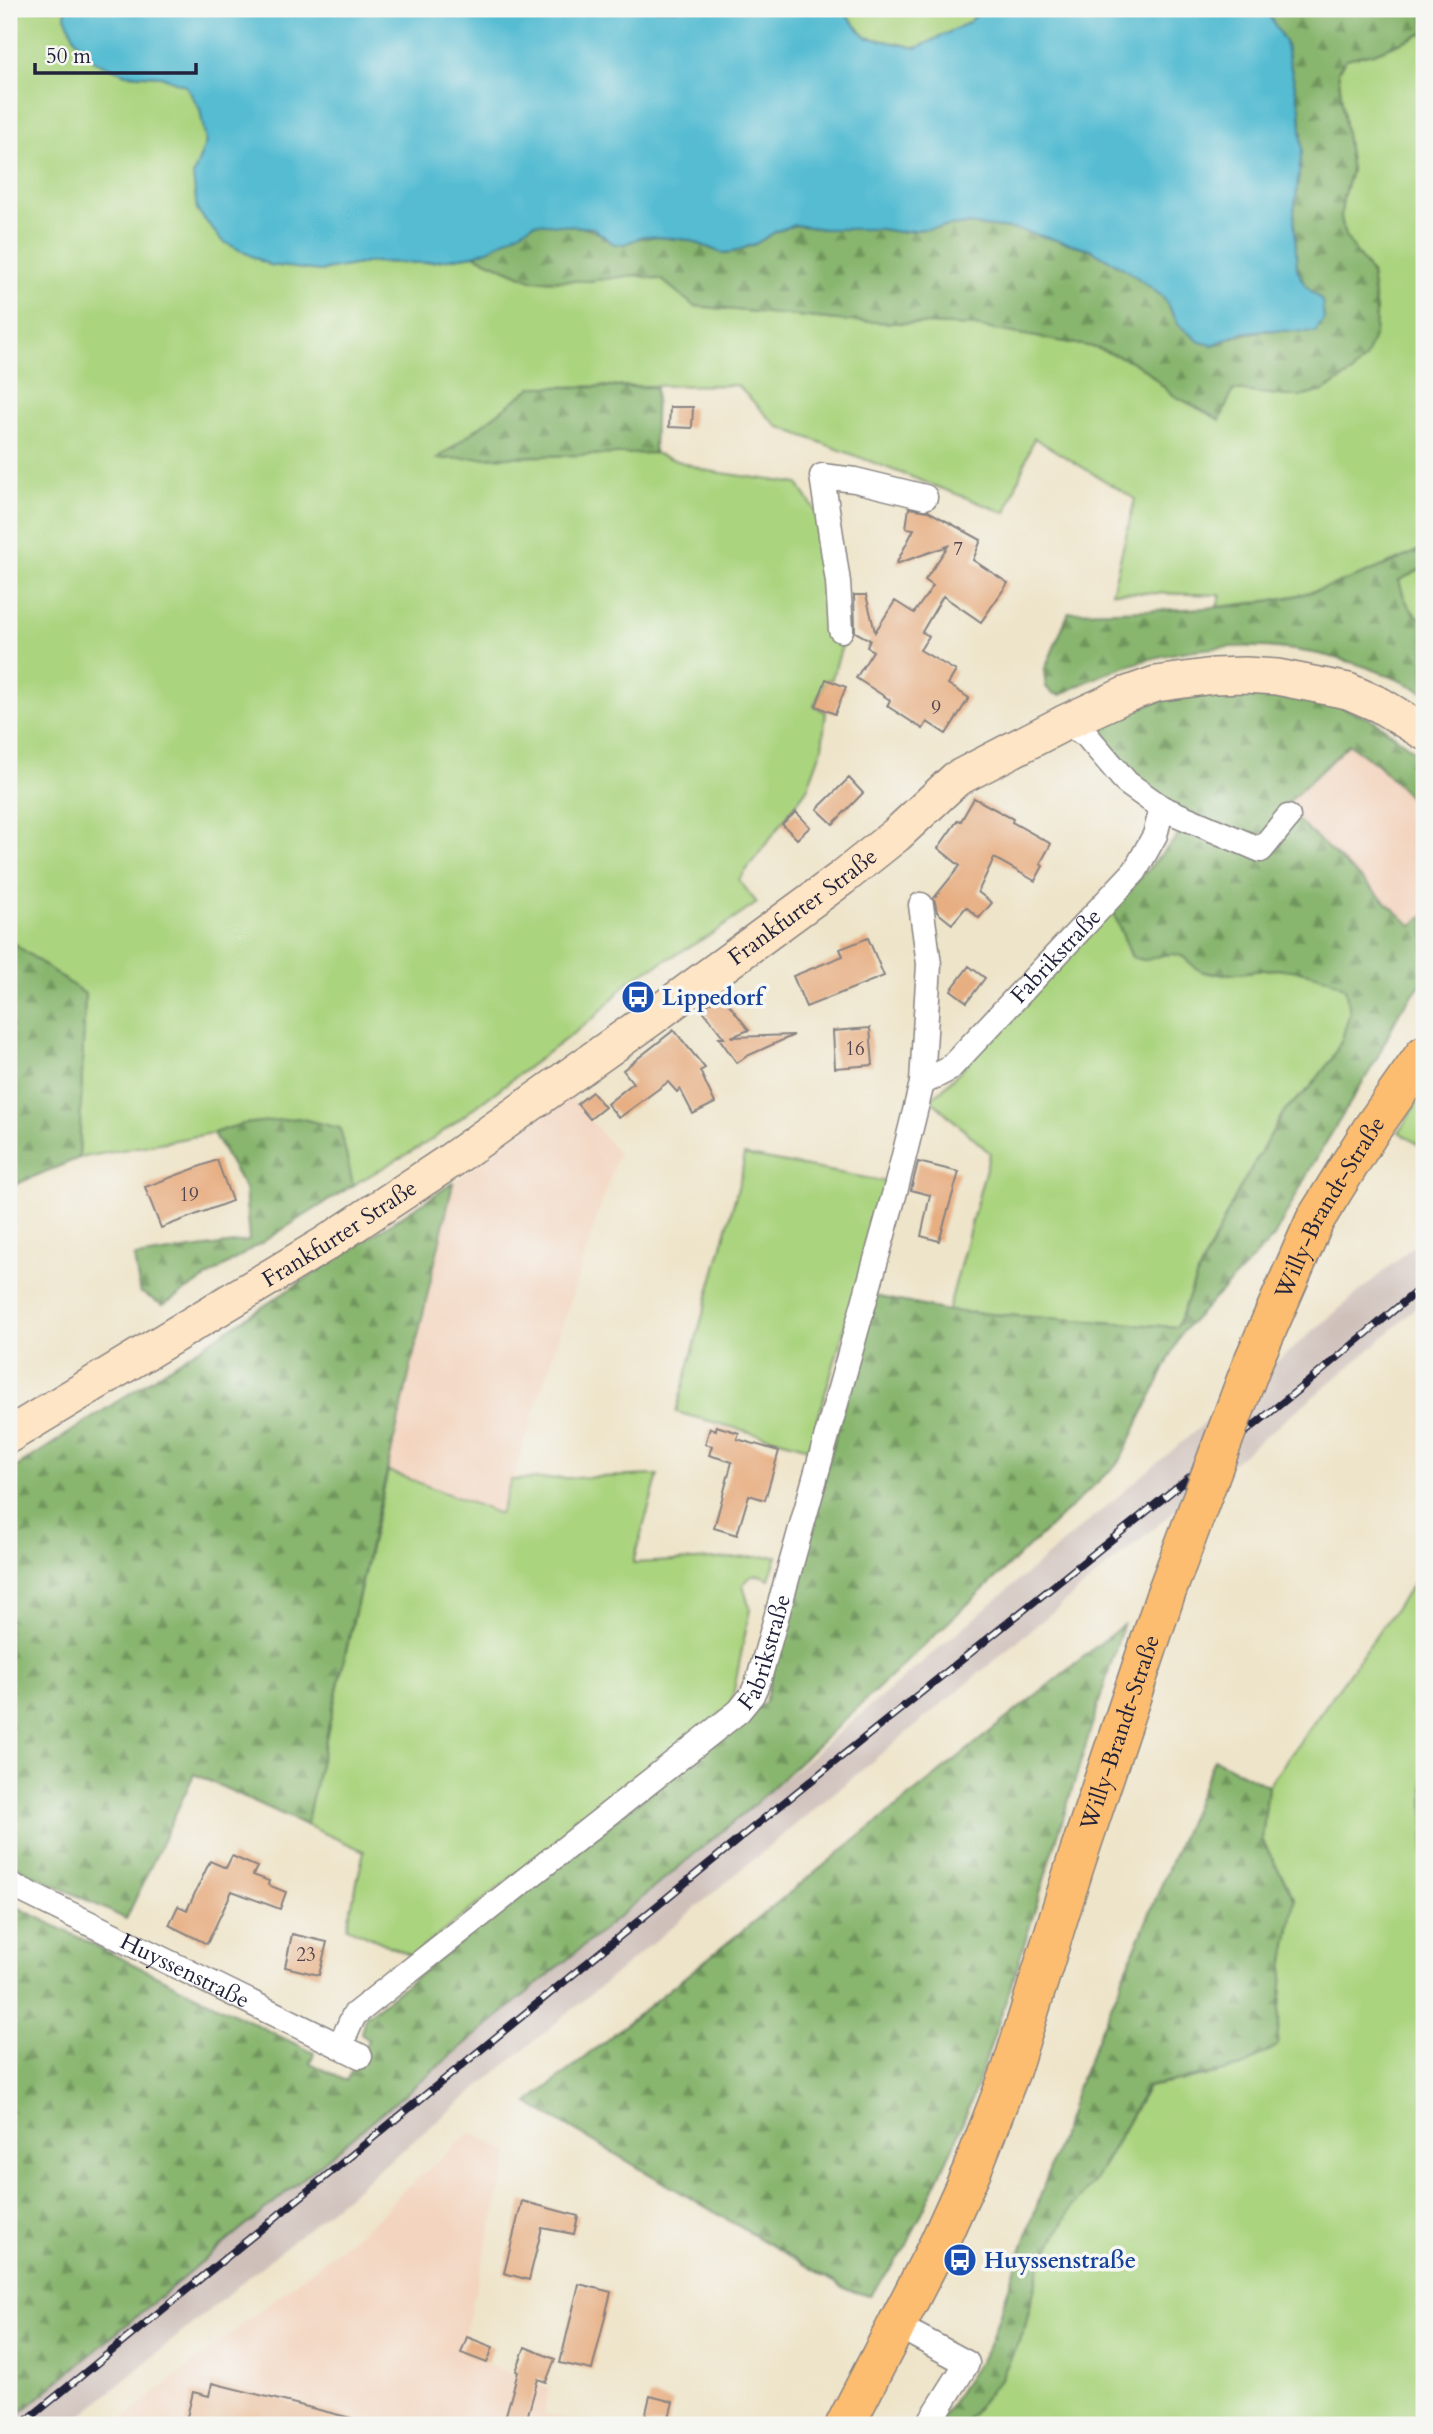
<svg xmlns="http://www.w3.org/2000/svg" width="1433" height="2434" viewBox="0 0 1433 2434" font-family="Cardo,serif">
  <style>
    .built { fill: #f3d4be }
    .industrial { fill: #cfc0ba }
    .green { fill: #abd47f; stroke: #667b5d; stroke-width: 2 }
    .forest { fill: url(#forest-firs); stroke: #556c54; stroke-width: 2 }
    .water { fill: #54bcd2; stroke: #3b6f86; stroke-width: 2 }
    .building { fill: #e7ae82 }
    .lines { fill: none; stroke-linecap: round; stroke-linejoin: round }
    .minor-casing { stroke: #888382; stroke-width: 27 }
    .secondary-casing { stroke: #888382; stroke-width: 38 }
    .primary-casing { stroke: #888382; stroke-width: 41 }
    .minor { stroke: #fff; stroke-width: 24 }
    .secondary { stroke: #fee5c5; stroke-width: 35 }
    .primary { stroke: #fcbd6f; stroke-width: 38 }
    .rail-casing { stroke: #22223b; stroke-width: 8 }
    .rail { stroke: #f6f6f2; stroke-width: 5; stroke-dasharray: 16; stroke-linecap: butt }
    .primary-bridge-casing { stroke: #888382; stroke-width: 41; stroke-linecap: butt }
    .primary-bridge { stroke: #fcbd6f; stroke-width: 38 }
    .labels { text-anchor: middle; stroke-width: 7; stroke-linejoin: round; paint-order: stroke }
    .number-label { font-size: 19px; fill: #53454d }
    .street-label { font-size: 23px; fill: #22223b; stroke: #f6f6f2 }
    .transit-label { font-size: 23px; font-weight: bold; fill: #164399; stroke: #f6f6f2; text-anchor: start }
  </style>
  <defs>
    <pattern id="forest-firs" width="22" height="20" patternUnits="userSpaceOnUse" patternTransform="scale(1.75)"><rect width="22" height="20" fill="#88b66e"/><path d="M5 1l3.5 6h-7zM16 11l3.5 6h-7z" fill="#6f945c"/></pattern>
  </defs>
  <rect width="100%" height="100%" fill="#f6f6f2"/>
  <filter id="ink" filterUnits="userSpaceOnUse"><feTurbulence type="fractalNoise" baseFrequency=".0143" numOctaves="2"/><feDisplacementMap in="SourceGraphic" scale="14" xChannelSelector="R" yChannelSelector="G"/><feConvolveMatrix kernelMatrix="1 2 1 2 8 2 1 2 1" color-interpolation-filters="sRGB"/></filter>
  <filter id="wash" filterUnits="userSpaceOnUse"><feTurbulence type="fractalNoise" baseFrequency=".00686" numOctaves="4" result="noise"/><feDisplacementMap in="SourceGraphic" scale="28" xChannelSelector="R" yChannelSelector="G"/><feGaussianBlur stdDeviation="1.57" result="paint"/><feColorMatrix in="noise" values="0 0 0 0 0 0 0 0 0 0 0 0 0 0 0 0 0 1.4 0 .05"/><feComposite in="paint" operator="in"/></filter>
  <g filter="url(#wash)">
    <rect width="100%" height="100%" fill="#eee4c9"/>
    <path class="built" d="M1349,744L1378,765L1424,811V915L1413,926L1282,807Z
      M569,1095L618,1153L501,1514L388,1471L453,1183Z
      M471,2133L510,2152L460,2353L549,2389L544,2413L583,2425H115L378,2218L403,2191Z"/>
    <path class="industrial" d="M1424,1237V1301L1367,1352L70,2425H9V2422L756,1803Z"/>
    <path class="green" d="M9,9H66L65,16L125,74L161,76L186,86L200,109L206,142L193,176L320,271L371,262L423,263L474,255L531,280L589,281L636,275L662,280L695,306L848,321L975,326L1093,347L1129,360L1148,372L1171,394L1220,419L1233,390L1287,396H1304L1323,391L1352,373L1375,334L1376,312L1371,273L1345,236L1341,217L1343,197L1351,171L1338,71L1346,59L1374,53L1424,33V548C1404,557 1385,567 1365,575C1318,594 1267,602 1217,607L1221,595L1112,592L1135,499L1034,438L1006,513L777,426L737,385L532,387L438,459L654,453L708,471L798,484L826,527L848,627L831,681L827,679L814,706L826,712L822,748L807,789L739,880L757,903L712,934L629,981L595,1017L433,1139L353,1185L340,1128L242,1124L213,1133L79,1158L85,994L9,940Z
      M841,9H983L968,23L918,48L866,37Z
      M1424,568V621C1408,611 1403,597 1399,580Z
      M1112,909L1131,956C1151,965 1154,954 1172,954C1188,954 1191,969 1204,972C1223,977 1243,972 1263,970C1290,967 1322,973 1345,987L1350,1012L1342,1039L1332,1059L1309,1089L1285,1110L1236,1195L1196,1278L1177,1327L948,1311L990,1153L930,1099L942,1090Z
      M1424,1092V1148L1399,1132Z
      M744,1155L888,1182L809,1448L676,1412L742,1173Z
      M388,1471L500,1514L511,1480L658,1475L633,1563L777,1556L769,1579C760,1573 748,1574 743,1585L750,1609L731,1705L412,1956L347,1927L364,1851L306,1825Z
      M1424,1569V2425H962L1001,2378L1024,2331L1040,2266L1071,2208L1094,2182L1148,2087L1217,2074L1284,1962L1295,1900L1262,1840L1268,1786Z"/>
    <path class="forest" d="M1265,9H1424V33L1374,53L1346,59L1338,71L1351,171L1343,197L1341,217L1345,236L1371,273L1376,312L1375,334L1365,359L1352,373L1323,391L1304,396H1287L1233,390L1220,420L1171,394L1148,372L1129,360L1093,347L974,326L848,321L694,306L662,280L636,275L589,281L531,280L474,255C492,248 523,226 537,223C553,220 599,227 608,241L625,244L643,236L689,240L722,253L733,252L755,244L777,231L795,225L824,229L880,228L898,232L967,224L1019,230L1090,249L1130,272L1163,297L1179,325L1213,345C1249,328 1276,329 1315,332L1322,301L1307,287L1297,269L1294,212L1302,149L1300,108L1285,42Z
      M532,387H656L654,453L437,459Z
      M1424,548V568L1399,580C1403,597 1408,611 1424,621V692C1306,630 1177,632 1060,695L1052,693L1046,687L1044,671L1069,612C1145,609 1224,613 1299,595C1343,584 1383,567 1424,548Z
      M1260,689L1339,706L1375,721L1424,758V811L1378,765L1349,744L1283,807L1412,926L1424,915V980L1400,1011L1375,1062L1311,1167L1274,1237L1182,1332L1120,1461L756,1803L9,2422V1903L314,2053L310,2063L346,2081L369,2039L361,2033L365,2017L765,1702L794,1585L874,1296L948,1311L1177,1327L1196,1278L1236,1195L1285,1110L1309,1089L1332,1059L1342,1039L1350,1012L1345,988C1322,973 1290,967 1263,970C1243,972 1223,977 1204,972C1191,969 1188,954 1172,954C1154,954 1151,965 1132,957L1112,909L1187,826L1143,783L1106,740C1102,733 1103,726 1109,720C1123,708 1175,696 1193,693C1215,690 1238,690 1260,689Z
      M9,940L85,994L79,1158L9,1187Z
      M298,1118L340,1128L353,1185L163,1305L140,1292L134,1257L249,1241L245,1189L213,1133L242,1124Z
      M453,1183L306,1825L194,1774L126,1919L9,1863V1472Z
      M1123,1625L1015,1974L976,2088L956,2140L906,2247L870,2296L848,2290L528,2103Z
      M1214,1759L1268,1786L1262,1840L1295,1900L1284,1962L1277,2046L1242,2067L1147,2087L1094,2182L1071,2208L1040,2266L1024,2331L1001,2378L962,2425H937L988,2348L1079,2083Z"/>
    <path class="water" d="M66,9H841L866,37L917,48L968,23L983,9H1265L1285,42L1300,108L1302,149L1294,212L1297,269L1307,287L1322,301L1324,319L1315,332L1264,330L1241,333L1213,345L1200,342L1179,325L1163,297L1130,272L1090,249L1019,230L967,224L898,232L880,229H824L795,225L777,231L755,244L733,252L722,253L689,240L670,238L643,236L625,244H614L593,228L535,223L490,249L474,255L423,263L371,262L320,271L269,265L222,241L197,210L193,176L206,142L200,109L186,86L161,76L126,74L94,61L75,39L65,16Z"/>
    <g id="blocks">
      <path class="building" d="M670,407H693L692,428L669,427Z
        M909,508L928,511L981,540L973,560L1008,583L981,622L943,596L922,632L929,636L920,650L956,671L948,684L969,698L946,734L927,722L923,729L887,706L890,700L856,678L873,651L867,647L870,640L855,632L854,595H866L875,632L895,601L914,613L933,586L925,580L948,546L896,564L914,529L906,528Z
        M826,679L846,687L835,714L816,706Z
        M849,778L863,793L833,824L817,809Z
        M974,798L1013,819L1012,822L1051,844L1040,864L1043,866L1035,881L994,858L978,892L992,903L979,918L966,907L952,924L937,912L934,898L960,866L938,848L958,820L961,821Z
        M796,812L810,827L797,839L782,824Z
        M868,938L884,976L806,1007L793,976L843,956L840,949Z
        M969,966L985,978L967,1002L951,990Z
        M721,994L749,1030L731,1037L794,1035L747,1056L737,1063L719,1038H724L702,1009Z
        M870,1028L873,1065L835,1068L833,1031Z
        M674,1030L705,1068L700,1071L715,1103L693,1114L680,1089L677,1092L668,1082L619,1118L607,1104L633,1083L623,1070Z
        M592,1092L605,1107L590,1119L577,1104Z
        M217,1160L232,1201L161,1228L145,1187Z
        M918,1162L959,1172L939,1241L921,1236L930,1195L911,1190Z
        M716,1426L739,1433L737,1439L779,1451L765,1500L749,1495L737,1535L714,1528L732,1462L709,1455L712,1446L705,1444L710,1428L716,1430Z
        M232,1856L257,1867L253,1875L269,1881L268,1885L286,1892L280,1909L232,1891L207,1944L169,1925L178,1906L187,1910L210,1861L226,1868Z
        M292,1934L327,1942L319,1975L285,1967Z
        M522,2201L578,2216L574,2234L542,2228L529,2280L504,2273Z
        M579,2284L611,2292L592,2370L560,2363Z
        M467,2337L493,2347L487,2363L461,2353Z
        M525,2347L555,2359L546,2382L538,2379L525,2425H503L518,2372L516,2371Z
        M212,2383L355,2419L354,2425H185L193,2392L209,2396Z
        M650,2396L673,2402L667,2425H643Z"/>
    </g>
  </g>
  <g filter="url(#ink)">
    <use href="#blocks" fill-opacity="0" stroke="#888382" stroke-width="2"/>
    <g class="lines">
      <defs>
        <g id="minor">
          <path d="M841,630L838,582L822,476L855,480L925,497"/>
          <path d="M1064,723L1086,735L1127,783L1162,808L1261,850L1288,817"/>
          <path id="s1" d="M922,1083L949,1069L1135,871L1155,835L1162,808"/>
          <path id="s2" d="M9,1884L360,2056"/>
          <path id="s3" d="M340,2046L354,2015L739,1711L752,1695L759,1679L896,1188L922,1083L929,964L921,905"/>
          <path d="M898,2326L967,2363L928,2425"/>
        </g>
        <g id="secondary">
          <path id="s4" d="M9,1435L325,1244L450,1161L650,1019L842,878L896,835L956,779L1064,723L1125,695L1156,684L1213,676L1245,675L1277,677L1348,691L1380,705L1424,732"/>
        </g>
        <g id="primary">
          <path id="s5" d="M1252,1364L1315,1220L1371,1130L1424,1055"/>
          <path id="s6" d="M845,2425L938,2245L972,2170L1011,2070L1075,1865L1165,1596"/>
        </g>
      </defs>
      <use href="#minor" class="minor-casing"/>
      <use href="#secondary" class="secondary-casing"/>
      <use href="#primary" class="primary-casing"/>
      <use href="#minor" class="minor"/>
      <use href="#secondary" class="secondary"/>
      <use href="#primary" class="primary"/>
      <defs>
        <path id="rail" d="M21,2425L756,1825L1319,1373L1424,1285"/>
      </defs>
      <use href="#rail" class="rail-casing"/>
      <use href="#rail" class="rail"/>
      <defs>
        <path id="primary-bridge" d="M1165,1596L1252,1364"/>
      </defs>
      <use href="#primary-bridge" class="primary-bridge-casing"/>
      <use href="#primary-bridge" class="primary-bridge"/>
    </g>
  </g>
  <defs>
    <symbol id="bus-disc" viewBox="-11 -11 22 22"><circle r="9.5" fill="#1a4fb4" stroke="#f6f6f2"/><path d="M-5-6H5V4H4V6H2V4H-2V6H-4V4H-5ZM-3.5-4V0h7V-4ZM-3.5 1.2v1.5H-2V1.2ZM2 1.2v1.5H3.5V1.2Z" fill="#fff"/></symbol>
  </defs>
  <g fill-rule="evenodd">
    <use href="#bus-disc" x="619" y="978" width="38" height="38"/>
    <use href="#bus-disc" x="941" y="2241" width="38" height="38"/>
  </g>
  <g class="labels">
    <g class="number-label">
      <text x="958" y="555">7</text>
      <text x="936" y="714">9</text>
      <text x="855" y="1055">16</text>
      <text x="189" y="1201">19</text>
      <text x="306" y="1961">23</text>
    </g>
    <g class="street-label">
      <text dy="8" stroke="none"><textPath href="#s4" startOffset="954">Frankfurter Straße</textPath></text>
      <text dy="8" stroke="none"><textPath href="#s1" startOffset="186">Fabrikstraße</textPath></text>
      <text dy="8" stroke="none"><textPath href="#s5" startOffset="175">Willy-Brandt-Straße</textPath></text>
      <text dy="8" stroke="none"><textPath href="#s4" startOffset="387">Frankfurter Straße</textPath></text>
      <text dy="8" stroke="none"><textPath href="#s3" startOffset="590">Fabrikstraße</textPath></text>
      <text dy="8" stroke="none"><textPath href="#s6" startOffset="747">Willy-Brandt-Straße</textPath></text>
      <text dy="8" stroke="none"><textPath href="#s2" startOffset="196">Huyssenstraße</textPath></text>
    </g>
    <g class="transit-label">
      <text x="662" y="1005">Lippedorf</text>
      <text x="984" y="2268">Huyssenstraße</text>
    </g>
  </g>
  <rect width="1433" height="2434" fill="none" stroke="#f6f6f2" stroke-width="35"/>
  <path d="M35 63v10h161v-10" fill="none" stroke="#22223b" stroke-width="3.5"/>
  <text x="46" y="63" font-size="21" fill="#22223b" stroke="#f6f6f2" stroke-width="5" paint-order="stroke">50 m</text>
</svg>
